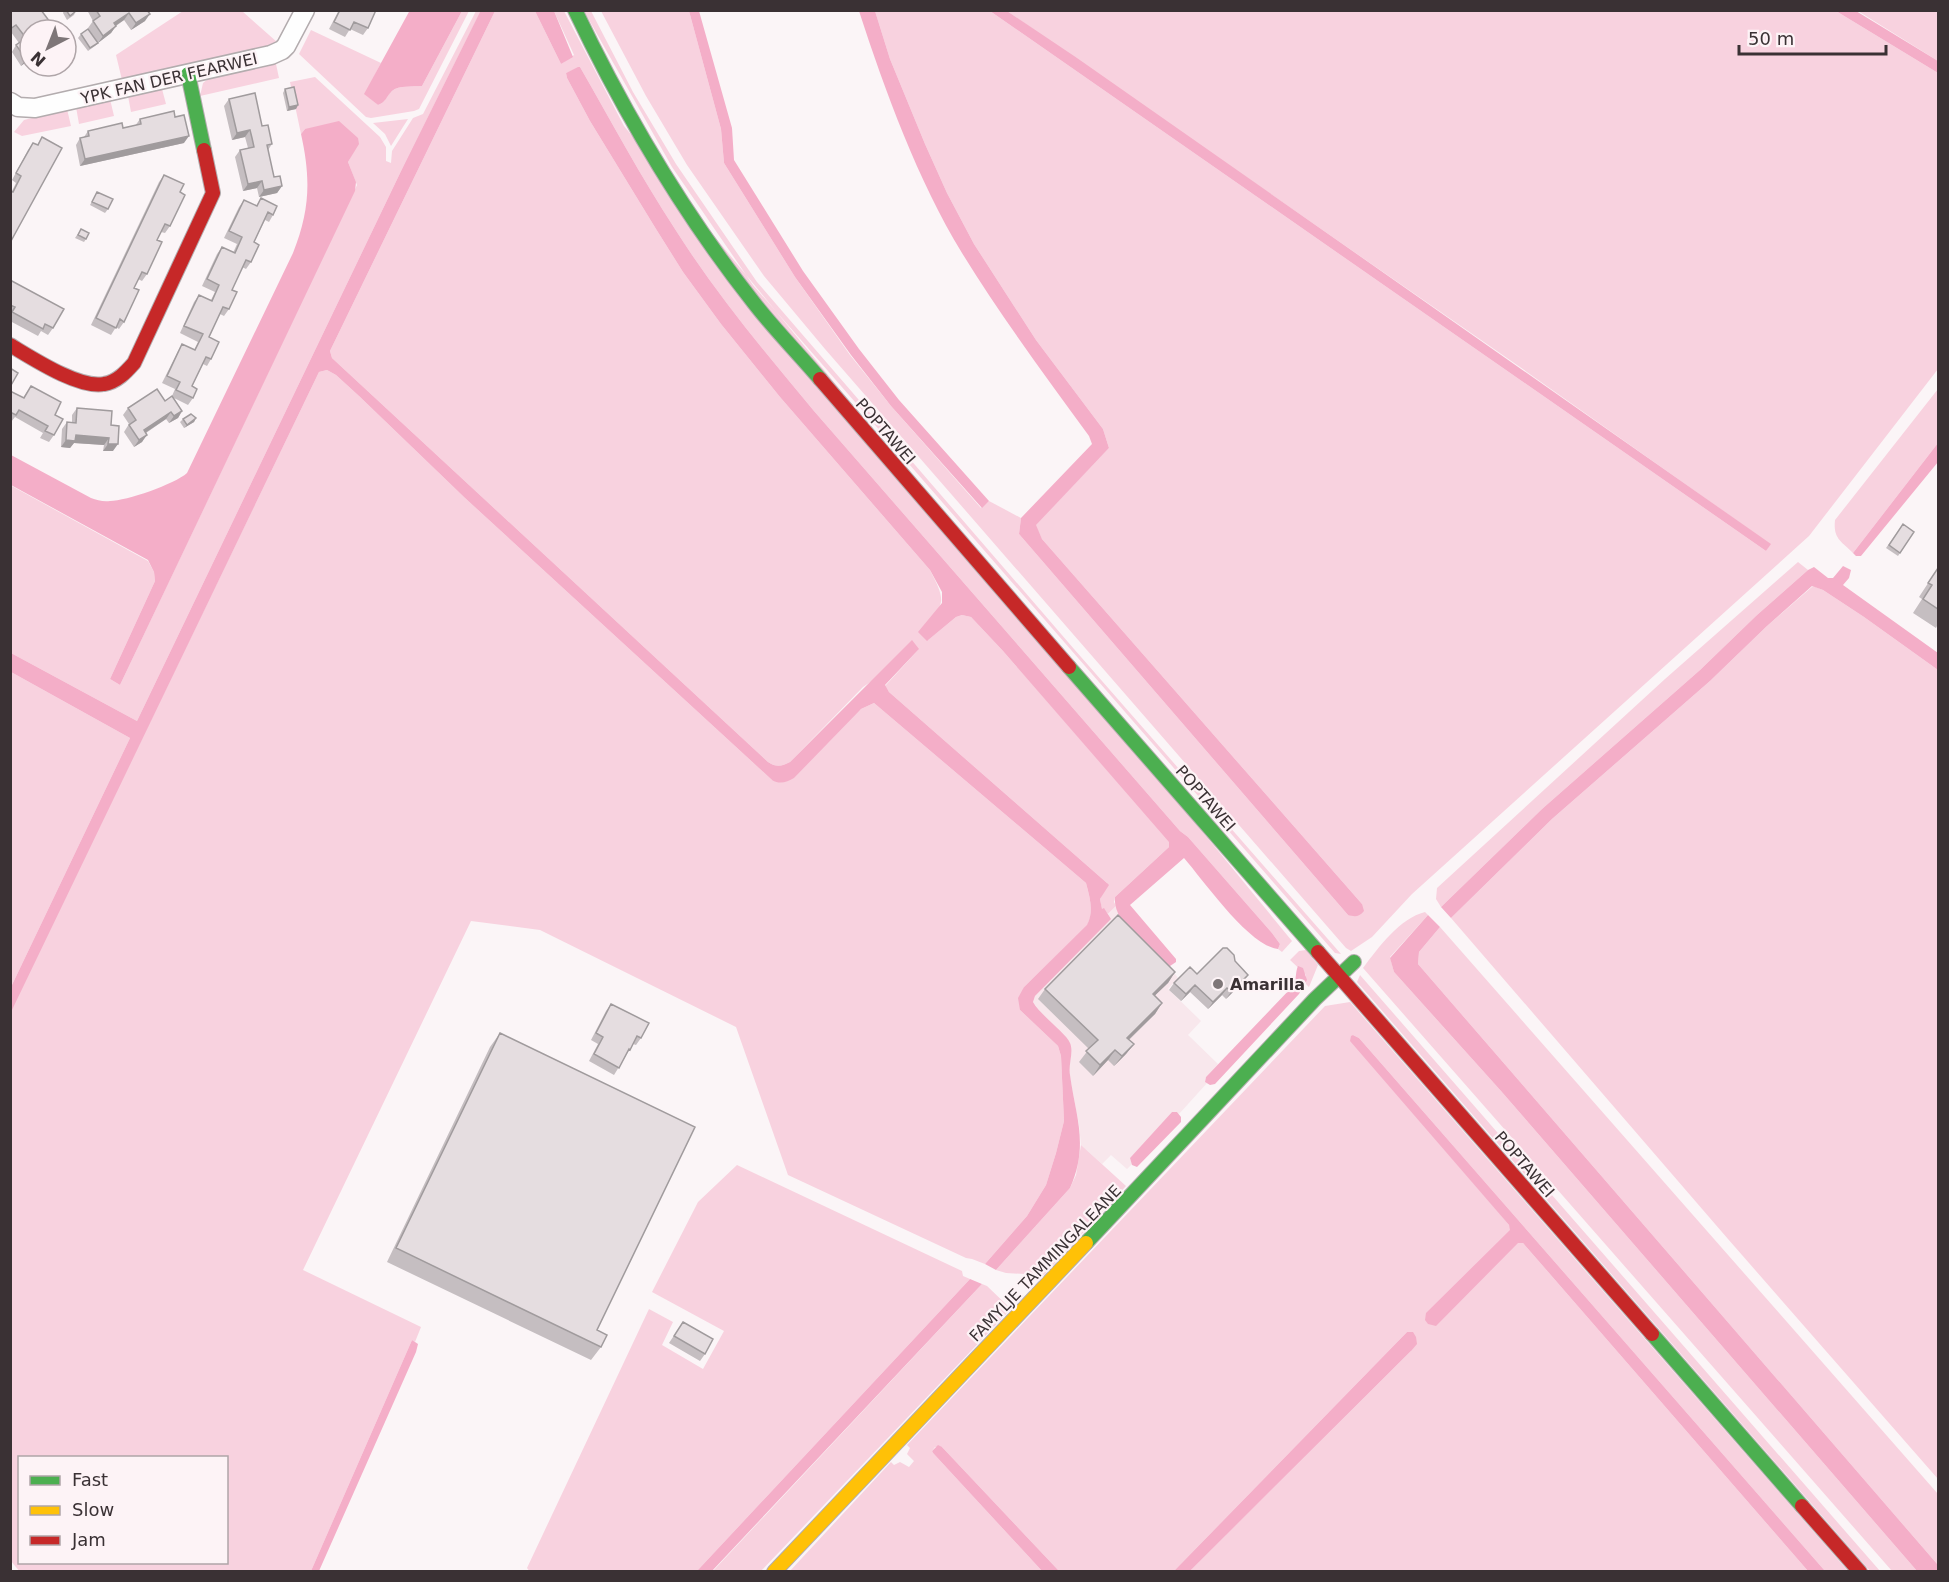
<svg xmlns="http://www.w3.org/2000/svg" width="1949" height="1582" viewBox="0 0 1949 1582" font-family="'DejaVu Sans',sans-serif">
  <style>
    .built { fill: #f8e7ec }
    .green { fill: #f8d2df; fill-rule: evenodd }
    .water { fill: #f4aec8 }
    .lines { fill: none; stroke-linecap: round; stroke-linejoin: round }
    .street-casing { stroke: #b3acae; stroke-width: 21 }
    .fast-casing { stroke: #b3acae; stroke-width: 16 }
    .slow-casing { stroke: #b3acae; stroke-width: 16 }
    .jam-casing { stroke: #b3acae; stroke-width: 16 }
    .street { stroke: #fefefe; stroke-width: 18 }
    .fast { stroke: #4caf50; stroke-width: 14 }
    .slow { stroke: #ffc107; stroke-width: 14 }
    .jam { stroke: #c62828; stroke-width: 14 }
    .wall { fill: #c5bec1 }
    .shaded-wall { fill: #a09b9d }
    .building { fill: #e5dde0; stroke: #a09b9d; stroke-width: 1.5 }
    .poi-dot { fill: #7e7678; stroke: #fdf3f6; stroke-width: 2 }
    .labels { text-anchor: middle; stroke-width: 4.5; stroke-linejoin: round; paint-order: stroke }
    .street-label { font-size: 16px; fill: #3a3134; stroke: #fdf3f6 }
    .poi-label { font-size: 16px; font-weight: bold; fill: #3a3134; stroke: #fdf3f6; text-anchor: start }
  </style>
  <rect width="100%" height="100%" fill="#fbf5f7"/>
  <path class="built" d="M1116,906L1121,918L1166,967L1169,966L1178,978L1168,989L1201,1021L1188,1035L1218,1064L1206,1077L1205,1082L1207,1083L1179,1114L1177,1112H1172L1130,1158L1132,1164L1127,1169L1111,1155L1102,1164L1081,1145L1079,1125L1069,1072L1071,1053L1033,1002L1035,996Z"/>
  <path class="green" d="M183,11H242L277,42L269,48L122,80L116,55Z
    M462,11H469L419,109L414,111L371,118L366,117L299,54L311,30L381,63L365,94L378,105C386,102 386,96 392,91C399,85 413,87 422,86Z
    M476,11H481L402,169L137,721L11,653L10,485L148,561L154,572L155,581L110,679L120,685L357,185L348,162L358,144L305,129L301,134L290,82L315,77L380,137L386,147V161L391,163L392,151L413,118L423,114Z
    M495,11H535L561,64L574,55L554,11H564L624,126L1292,941L1282,952L1278,949L1280,944L1272,933L1188,837L1180,831L814,411C765,352 716,294 675,229C641,177 611,121 580,67L566,73L567,78L590,121L656,229L683,272L721,324L780,397L930,570C948,605 944,603 919,632L928,640L956,617L962,615L971,617L1003,651L1170,842L1169,847L1115,897L1114,902L1116,906L1108,914L1104,909L1102,910L1100,899L1107,883L889,692L885,686L919,649L863,687L790,762C782,766 777,768 768,762L332,358L330,351Z
    M584,11H591L633,92L676,164L757,282L1074,649L1341,954L1335,953L753,285L672,167Z
    M601,11H689L721,129L724,163L795,277L850,355L891,406L981,508L989,501L1021,518L1019,534L1348,915L1362,904L1042,539L1035,525L1109,448L1103,429L1036,340L974,244L947,193L925,144L890,59L875,11H990L1766,551L1770,544L1517,365L1007,11H1836L1938,73V369L1809,536L1412,894L1372,937L1351,951L1346,948L825,349L764,276L687,165L646,96Z
    M1858,11H1938V61Z
    M274,63L276,64L279,78L200,96L203,83L212,76Z
    M162,89L166,104L131,112L128,96Z
    M110,99L114,116L79,124L76,107Z
    M67,109L71,126L22,136L14,132L24,120Z
    M408,119L391,146L385,134L373,123Z
    M327,370L336,375L359,396L465,498L772,780L861,709L874,703L1086,883C1090,898 1094,912 1087,926L1024,987L1020,1010L1058,1046L1061,1056L1064,1121L1056,1153L1046,1185L1027,1216L985,1264L972,1259L966,1258L788,1175L736,1027L540,930L471,921L303,1270L421,1327L415,1342L412,1340L311,1571L20,1572L11,1561L10,1012L319,372ZM20,1458H226V1562H20Z
    M1938,389V443L1853,553C1841,541 1833,539 1835,520Z
    M1798,562L1808,570L1757,615L1700,670L1542,809L1441,907L1436,899L1437,888L1665,679Z
    M1813,586L1823,590L1864,617L1938,670V1479L1728,1239L1451,918L1552,819L1710,681L1767,626Z
    M11,672L130,738L11,987Z
    M1425,912L1428,915L1390,957L1394,972L1501,1091L1917,1571H1892L1363,968C1378,948 1400,918 1425,912Z
    M1440,927L1938,1494V1565L1418,964L1419,952Z
    M1306,950L1318,965L1309,987L1306,984V975L1290,960L1299,951Z
    M1360,975L1880,1571H1870L1357,982Z
    M1350,1002L1848,1571H1825L1359,1038L1353,1035L1351,1041L1500,1214L1509,1225L1518,1243H1523L1808,1571H1190L1411,1351L1413,1332H1407L1174,1571H1059L942,1447H935L932,1451L933,1453L1042,1571L789,1572L891,1462L894,1465L900,1462L909,1467L914,1461L907,1454L910,1448L907,1445L1325,1006Z
    M1081,1145L1126,1186L1044,1275L1006,1273L996,1270L1070,1188L1076,1175Z
    M737,1165L962,1271L963,1276L970,1279L697,1571L530,1572L527,1568L649,1309L673,1322L662,1345L703,1369L724,1331L652,1292L698,1202Z
    M982,1284L987,1286L1011,1309L761,1571L712,1572Z"/>
  <path class="water" d="M410,10L462,11L422,86C413,87 399,85 392,91C386,97 386,102 378,105L364,94Z
    M481,10L495,11L330,351L332,358L768,762C777,768 782,766 790,762L912,640L919,649L885,685L889,692L1107,883L1109,885L1100,899L1102,909L1104,908L1111,919L1035,996L1033,1002C1040,1015 1066,1033 1070,1043C1074,1052 1068,1065 1070,1075C1076,1118 1089,1145 1070,1188L996,1270L985,1264L1027,1216L1046,1185L1056,1153L1064,1121L1061,1056L1058,1046L1020,1010L1018,998L1024,987L1087,925C1094,912 1090,898 1086,883L874,703L861,709L794,778C787,782 780,785 772,780L465,498L359,396L336,375L327,370L319,372L11,1012V987L130,738L11,672V653L137,721L402,169Z
    M535,11H554L573,57L561,64Z
    M689,11H699L732,128L734,160L803,271L859,349L899,400L989,501L982,508L891,406L851,355L795,277L724,163L721,129Z
    M859,11H875L890,59L925,144L947,193L974,244L1036,340L1103,429L1109,448L1036,525L1042,539L1362,904L1364,911C1359,917 1355,917 1348,915L1019,534L1021,518L1092,444L1089,436C1045,376 1001,316 962,253C918,181 885,91 859,11Z
    M990,11H1007L1077,58L1771,544L1766,551Z
    M1836,11H1856L1938,61V73Z
    M578,67H580C611,121 641,177 675,229C716,294 765,352 814,411L1180,831L1188,837L1272,933L1280,944L1278,949C1249,946 1204,881 1184,858L1130,905L1176,959V962L1167,968C1150,952 1112,922 1115,897L1169,847V842L1003,651L971,617L962,615L956,617L927,641L918,632L942,603V592L930,570L780,397L721,324L683,272L656,229L590,121L567,78L566,73Z
    M339,121L358,138L359,144L348,162L356,182L355,191L120,685L110,679L155,581L154,572L148,560L11,485V455L91,498C97,500 103,502 110,501C126,501 175,484 187,473L293,253C310,210 311,179 301,134L305,129Z
    M1938,443V462L1861,556H1856L1853,553Z
    M1843,566L1851,570L1849,578L1843,585L1938,653V670L1864,617L1823,590L1812,586L1767,626L1710,681L1552,819L1451,918L1441,907L1542,809L1700,670L1757,615L1808,570L1814,567L1828,578H1833Z
    M1428,915L1440,927L1419,952L1418,964L1938,1565V1571H1917L1501,1091L1394,972L1390,958Z
    M1298,966L1303,968L1307,980L1299,994L1215,1084L1210,1085L1205,1082L1206,1077L1293,986C1297,979 1295,973 1298,966Z
    M1353,1035L1359,1038L1825,1571H1808L1523,1243H1518L1436,1326L1428,1324L1425,1320L1426,1313L1510,1230L1509,1225L1350,1041L1351,1036Z
    M1172,1112H1177L1181,1117V1122L1137,1167L1132,1165L1130,1158Z
    M970,1279L982,1284L712,1571H697Z
    M1407,1332H1413L1416,1337L1417,1344L1411,1351L1190,1571H1174Z
    M412,1340L418,1344L416,1352L319,1571H311Z
    M938,1445L942,1447L1059,1571H1042L933,1453L932,1451Z"/>
  <g class="lines">
    <defs>
      <path id="street" d="M10,102L18,107L35,108L271,55L282,50L286,46L305,10"/>
      <path id="fast" d="M575,10C624,113 683,213 754,303C774,329 798,353 820,379
        M188,74L204,150
        M1069,667L1318,952
        M1086,1243L1315,999L1354,962
        M1652,1334L1802,1506"/>
      <path id="slow" d="M774,1572L1086,1243"/>
      <path id="jam" d="M10,345C32,358 79,389 104,384C117,382 126,372 134,363L213,193L204,150
        M820,379L1069,667
        M1318,952L1652,1334
        M1802,1506L1860,1572"/>
    </defs>
    <use href="#street" class="street-casing"/>
    <use href="#fast" class="fast-casing"/>
    <use href="#slow" class="slow-casing"/>
    <use href="#jam" class="jam-casing"/>
    <use href="#street" class="street"/>
    <use href="#fast" class="fast"/>
    <use href="#slow" class="slow"/>
    <use href="#jam" class="jam"/>
  </g>
  <path class="wall" d="M10,10L30,30V59L21,66L12,52L16,45L19,43L11,32Z
    M64,10H76L74,15L67,20L63,13Z
    M87,10H147L145,21L131,30L124,20L116,26L111,33L98,43L88,28L93,21Z
    M339,10H376L368,28L363,35L350,29L345,37L329,29Z
    M81,34L98,43L95,46L88,51L78,38Z
    M285,89L298,105L296,109L287,111L283,93Z
    M229,99L262,126L272,144L268,150L274,177L282,186L277,193L259,197L257,188L243,191L235,157L240,150L248,148L245,137L232,140L224,106Z
    M175,117L184,143L80,166L76,145L80,138L84,137L88,131L123,128L135,126L140,119Z
    M42,137L62,148L10,242V191H12L16,183L12,180L28,150L33,143L37,145Z
    M164,175L180,192L170,226L165,233L161,232L157,240L147,274L142,281L138,279L134,288L124,322L119,329L116,327L111,335L91,325L159,182Z
    M97,192L108,209L105,213L90,205Z
    M261,198L273,215L269,222L265,220L254,242L251,262L246,269L242,267L232,290L229,309L224,316L220,314L209,337L211,359L207,366L203,364L192,386L193,398L188,405L174,398L182,411L178,418L169,423L166,419L146,433L142,442L134,447L124,432L129,424L123,415L128,408L165,401L172,396L175,389L162,383L178,351L182,344L194,350L198,342L180,333L194,302L199,295L211,300L215,292L202,286L217,254L222,247L233,253L237,244L224,238L239,207L244,200L256,206Z
    M81,229L86,239L84,242L75,238Z
    M10,280L53,328L48,335L41,331L38,336L10,321Z
    M31,386L55,415L54,435L49,442L40,438L43,433L15,417L11,422H10V391L23,398Z
    M77,408L111,425L113,451H103L104,445L74,443L70,448L61,447L62,429L67,422H72V415Z
    M196,418L194,422L184,428L180,422L183,419Z
    M1903,524L1914,532L1898,556L1886,548Z
    M1938,568V627L1937,626L1936,628L1913,613L1922,599L1919,597Z
    M1235,961L1243,982L1226,999L1222,995L1208,1009L1190,992L1181,1001L1169,990L1174,983L1197,974Z
    M1175,972L1168,983L1154,996L1162,1003L1155,1014L1129,1040L1134,1044L1126,1054L1114,1066L1108,1060L1093,1076L1079,1062L1089,1049L1038,999L1045,989Z
    M611,1004L641,1038L636,1045L633,1044L614,1075L589,1061L598,1044L591,1040L606,1011Z
    M500,1033L597,1330L601,1347L591,1360L387,1262L490,1047Z
    M683,1322L705,1354L700,1361L669,1343Z"/>
  <path class="shaded-wall" d="M129,13L124,20L109,30L114,23Z
    M150,14L145,21L131,30L136,23Z
    M116,26L111,33L98,43L103,36Z
    M30,56V59L21,66L26,59Z
    M298,105L296,109L287,111L289,107Z
    M250,130L245,137L232,140L237,133Z
    M189,136L184,143L80,166L85,159Z
    M262,181L257,188L243,191L248,184Z
    M282,186L277,193L259,197L264,190Z
    M182,411L178,418L169,423L174,416Z
    M171,412L166,419L139,437L144,430Z
    M196,418L194,422L184,428L187,425Z
    M76,435L109,438L104,445L74,443L70,448L61,447L66,440Z
    M147,435L142,442L134,447L139,440Z
    M108,444H118L113,451H103Z
    M1175,972L1168,983L1145,1005L1153,994Z
    M1248,975L1243,982L1226,999L1231,992Z
    M1195,985L1190,992L1181,1001L1186,994Z
    M1227,988L1222,995L1208,1009L1213,1002Z
    M1162,1003L1155,1014L1120,1048L1127,1038Z
    M1134,1044L1126,1054L1114,1066L1122,1056Z
    M1115,1050L1108,1060L1093,1076L1100,1065Z"/>
  <path class="building" d="M10,10H41L56,30H30V56L26,59L16,45L26,38L16,25L10,29Z
    M66,10H76V11L70,16Z
    M96,10H147L150,14L136,23L129,13L114,23L116,26L103,36L93,21L100,16Z
    M340,10H376L368,28L354,22L350,30L334,22Z
    M88,29L98,43L90,48L81,34Z
    M294,87L298,105L289,107L285,89Z
    M255,93L262,126L268,125L272,144L267,145L274,177L280,176L282,186L264,190L262,181L248,184L240,150L254,147L252,138L250,130L237,133L229,99Z
    M174,111L175,117L184,115L189,136L85,159L80,138L89,136L88,131L122,123L123,128L141,124L140,119Z
    M42,137L62,148L11,241L10,191L13,192L21,176L16,173L33,143L38,145Z
    M164,175L184,184L180,192L185,195L170,226L165,224L157,240L162,242L147,274L142,272L134,288L139,290L124,322L120,319L116,328L96,318Z
    M97,192L113,199L108,209L92,202Z
    M261,198L277,206L273,215L268,212L254,242L259,245L251,262L246,260L232,290L237,292L229,309L223,307L209,337L219,342L211,359L206,357L192,386L197,389L193,398L176,390L180,382L167,376L182,344L195,350L203,334L184,326L199,295L212,301L219,285L207,279L222,247L235,253L242,237L229,231L244,200L257,206Z
    M81,229L89,233L86,239L78,235Z
    M10,280L64,309L53,328L45,324L43,329L12,312L15,307L10,305Z
    M10,368L18,373L10,387Z
    M31,386L61,402L55,415L63,419L54,435L45,431L48,426L19,410L16,415L10,412V391L24,398Z
    M157,389L165,401L172,396L182,411L174,416L171,412L144,430L147,435L139,440L129,425L136,420L128,408Z
    M77,408L112,411L111,425L119,426L118,444H108L109,438L76,435L75,441L66,440L67,422L76,423Z
    M191,414L196,418L187,425L183,419Z
    M1903,524L1914,532L1900,553L1889,545Z
    M1938,568V609L1923,599L1932,585L1928,583Z
    M1118,915L1175,972L1153,994L1162,1003L1127,1038L1134,1044L1122,1056L1115,1050L1100,1065L1086,1051L1098,1040L1045,989Z
    M1223,948H1227L1234,955L1235,961L1248,975L1231,992L1227,988L1213,1002L1195,985L1186,994L1174,983L1190,967L1197,974Z
    M611,1004L649,1023L641,1038L637,1036L630,1050L629,1049L619,1068L594,1054L603,1037L596,1033Z
    M500,1033L695,1127L597,1330L607,1335L601,1347L396,1248Z
    M683,1322L713,1339L705,1354L674,1336Z"/>
  <circle class="poi-dot" cx="1218" cy="984" r="6"/>
  <g class="labels">
    <g class="street-label">
      <text transform="translate(169 78) rotate(-13)" y="6">YPK FAN DER FEARWEI</text>
      <text transform="translate(886 431) rotate(49)" y="6">POPTAWEI</text>
      <text transform="translate(1206 798) rotate(49)" y="6">POPTAWEI</text>
      <text transform="translate(1525 1164) rotate(49)" y="6">POPTAWEI</text>
      <text transform="translate(1045 1263) rotate(-46)" y="6">FAMYLJE TAMMINGALEANE</text>
    </g>
    <g class="poi-label">
      <text x="1230" y="990">Amarilla</text>
    </g>
  </g>
  <rect width="1949" height="1582" fill="none" stroke="#3a3134" stroke-width="24"/>
  <rect x="18" y="1456" width="210" height="108" fill="#fdf3f6" stroke="#afa5a8" stroke-width="1.5"/>
  <rect x="30" y="1476" width="30" height="9" fill="#4caf50" stroke="#afa5a8" stroke-width="1.5"/>
  <text x="72" y="1486" font-size="18" fill="#3a3134">Fast</text>
  <rect x="30" y="1506" width="30" height="9" fill="#ffc107" stroke="#afa5a8" stroke-width="1.5"/>
  <text x="72" y="1516" font-size="18" fill="#3a3134">Slow</text>
  <rect x="30" y="1536" width="30" height="9" fill="#c62828" stroke="#afa5a8" stroke-width="1.5"/>
  <text x="72" y="1546" font-size="18" fill="#3a3134">Jam</text>
  <g transform="translate(48 48) rotate(222)"><circle r="28" fill="#fdf3f6" stroke="#afa5a8" stroke-width="1.5"/>
  <path d="M0-4.5L10 22L0 15L-10 22Z" fill="#7e7678"/>
  <text y="-9" font-size="16" font-weight="bold" text-anchor="middle" fill="#3a3134">N</text>
  </g>
  <path d="M1739 45v9h147v-9" fill="none" stroke="#3a3134" stroke-width="3"/>
  <text x="1748" y="45" font-size="18" fill="#3a3134" stroke="#fdf3f6" stroke-width="4.5" paint-order="stroke">50 m</text>
</svg>
